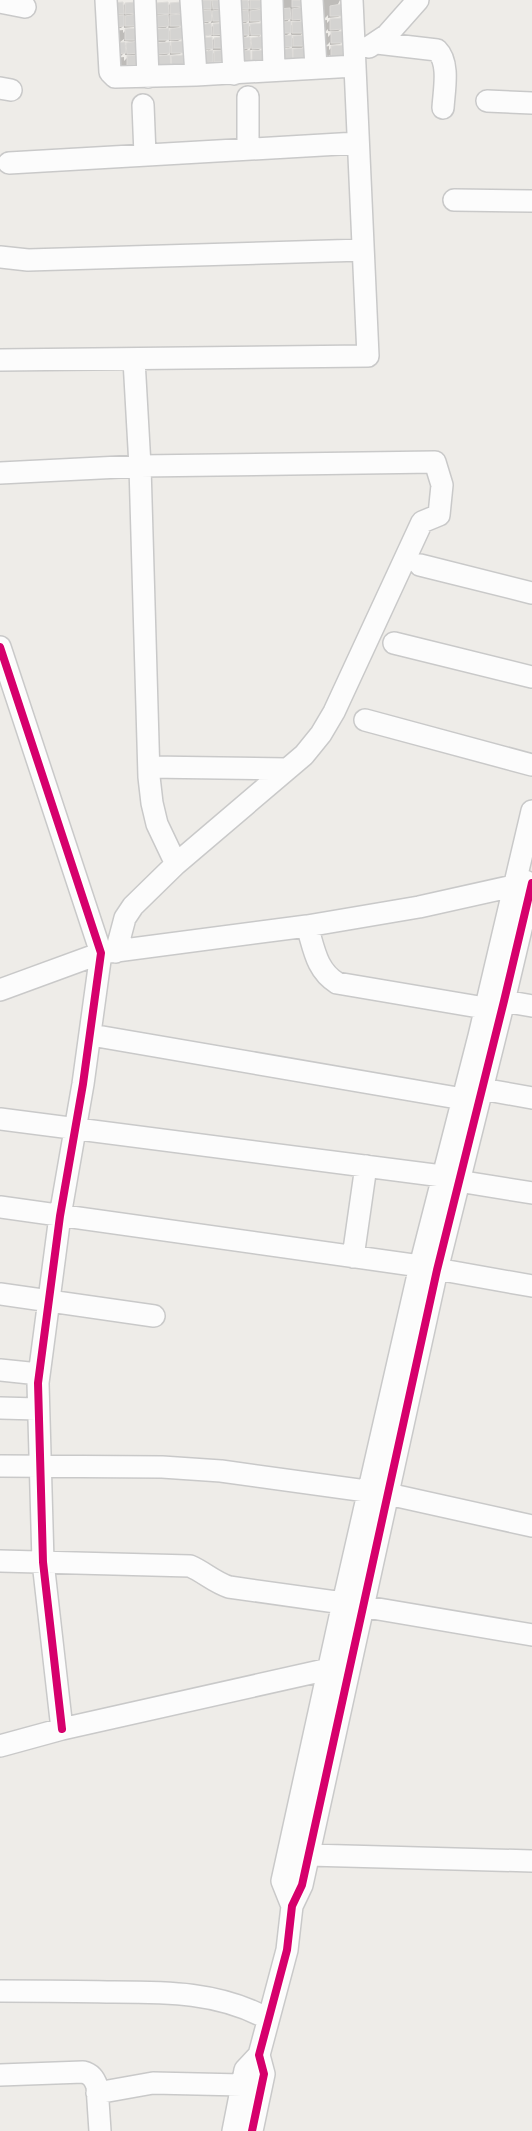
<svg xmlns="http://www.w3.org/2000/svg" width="532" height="2131" viewBox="0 0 532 2131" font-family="Lato,sans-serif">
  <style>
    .shadow { fill: #0003 }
    .building { fill: #d4d3d1; stroke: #dddbd8 }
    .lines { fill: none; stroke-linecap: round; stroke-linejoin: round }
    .minor-casing { stroke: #c9c9c9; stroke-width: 24 }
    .minor { stroke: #fcfcfc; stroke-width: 21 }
    .cycleway-casing { stroke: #fff; stroke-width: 11 }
    .cycleway { stroke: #d6006c; stroke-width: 8 }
  </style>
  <rect width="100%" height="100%" fill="#eeece8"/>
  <path class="shadow" d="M210,0V2L212,0H223L222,22L211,23V20L208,23H198V11Z
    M247,0V2L250,0H260L261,8L258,11L261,20L259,22L249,23V20L246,23H235V14Z
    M277,0H302L303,6L300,9L303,18L300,21H290V18L287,22L277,21Z
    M315,0H340L337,6L341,15L338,17L328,18V15L325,18H315Z
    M125,4L136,13L133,16L136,25L134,27L124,28V25L121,28H111L110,19Z
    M157,4L167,7L170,4L181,13L177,16L181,25L178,28H168V25L166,28H155V19L159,15L155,16V6Z
    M327,20V23L330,20L341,29L337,32L328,31V29L325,32H315L317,21Z
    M223,24L222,36H211V34L208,36L198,37L213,26Z
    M293,24L303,32L301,35H291V32L287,35H278Z
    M251,25L261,34L258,38V36H249V34L246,37H236Z
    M123,30V33L126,30L136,39L134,42L124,41V39L120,42H111L113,31Z
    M170,30L181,39L178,41H169V38L165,42H156V33L158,31L168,33Z
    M328,33V37L331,34L342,42L340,44L330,45V42L327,45H316L319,34Z
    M294,37L304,46L302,48H292V45L289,48H279Z
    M214,39L225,48L221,51V50H213V47L208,52V50H200Z
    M252,39L262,47L259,50H250V47L246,51L237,50Z
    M127,44L138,52L135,56L125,55V52L121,56L112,55Z
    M159,44L169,47L172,44L182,52L180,54L170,55V52L167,55H157V46Z
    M329,46V50L332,47L342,46L330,58V55L327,58L317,59L319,48Z
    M224,51L223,63L213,64V61L210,63L200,64L215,52Z
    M137,56L125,68V66L122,68L112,69L114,58L124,57V61L127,58Z"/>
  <path class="building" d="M199,0H211V9H199Z
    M212,0H224L225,8L213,9Z
    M237,0H248L249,9H237Z
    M250,0H262V8L250,9Z
    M292,0H303L304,6L292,7Z
    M123,2L124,14H112V3Z
    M136,2L137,13L125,14V3Z
    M168,2L169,14H157V3Z
    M181,2L182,13L170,14V3Z
    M341,4L342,16H330V6Z
    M303,7L304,19L292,20V9Z
    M290,8L291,19L279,20V9Z
    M224,9L225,21H213L212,11Z
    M262,9V21H250V11Z
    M211,10L212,21L200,22L199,11Z
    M248,10L249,21L237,22V11Z
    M137,14V26H125V16Z
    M168,14L169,26L157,27V16Z
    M182,14V26H170V15Z
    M124,15V26L112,27V16Z
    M341,18L342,29L330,30V19Z
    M291,21V33H279V23Z
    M304,21V33H292V22Z
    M211,23L212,35L200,36V25Z
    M225,23V34L213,35V24Z
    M249,23V35H237V25Z
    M262,23L263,35H251L250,24Z
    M182,27V39L170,40V29Z
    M137,28V40H125V29Z
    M169,28V40H157V29Z
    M343,31V43H331V32Z
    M292,35V47H280V36Z
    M305,35V46H293V36Z
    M226,36V48H214V38Z
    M263,36L264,48L252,49L251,38Z
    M212,37L213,49H201V38Z
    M250,37L251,48L238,49V38Z
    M138,41L139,53L127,54L126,43Z
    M183,41V53H171V42Z
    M125,42L126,53L114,54L113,43Z
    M170,42V53L158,54V43Z
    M343,45V56L331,57V46Z
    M292,48L293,60L280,61V50Z
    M305,48L306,60H293V49Z
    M213,50V62L201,63V52Z
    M226,50V62H214V51Z
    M250,50L251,62H239L238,52Z
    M263,50L264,62H252V51Z
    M138,55L139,67H127V56Z
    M170,55L171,67H158V56Z
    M183,55L184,66L172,67L171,56Z"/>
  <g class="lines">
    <defs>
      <path id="minor" d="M106,0L110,72L115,77L196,75L355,66
        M145,0L148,77
        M191,0L196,75
        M230,0L234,74
        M272,0L274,70
        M312,0L316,67
        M0,2L25,7
        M377,43L437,50C450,63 444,90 443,108
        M369,47L387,35L418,0
        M0,88L11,90
        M248,97V149
        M487,101L532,103
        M143,105L145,155
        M9,163L357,143
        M454,200L532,201
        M0,257L28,260L363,250
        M0,360L368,356L352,0
        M134,360L140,466L149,777L152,803L157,824L176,864
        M0,473L140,466L435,462L442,485L439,515L422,522L334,712L321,734L304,755L176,864L133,906L125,918L116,952
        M420,565L532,593
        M394,643L532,677
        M0,647L101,953L83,1084L60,1216L38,1383L43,1562L62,1729
        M365,720L532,765
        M149,767L287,769
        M307,926C314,948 316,970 337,983L485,1008
        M0,990L101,953L307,926L419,907L513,886L525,881
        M504,1001L532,1006
        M91,1035L463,1099
        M482,1089L532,1098
        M0,1119L442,1176
        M458,1181L532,1193
        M0,1207L420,1266L532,1286
        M353,1257L366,1166
        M0,1294L154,1316
        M0,1370L39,1374
        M0,1408L38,1409
        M0,1466L162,1467L221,1471L388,1494L532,1526
        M0,1561L190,1566C204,1572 214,1582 229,1587L343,1603L532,1635
        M0,1746L62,1729L329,1669
        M309,1855L532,1861
        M292,1906L282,1881L343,1603L420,1266L479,1036L532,811
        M0,1991C36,1991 72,1991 107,1992C163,1992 218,1991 268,2019
        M0,2075L83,2072C91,2074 94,2078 97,2086L100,2131
        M97,2093L153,2083L242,2085
        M233,2131L245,2070L259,2055
        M252,2131L264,2074L259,2055L287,1950L292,1906L302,1885L437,1270L504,1001L532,883"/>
    </defs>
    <use href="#minor" class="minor-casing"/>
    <use href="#minor" class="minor"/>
    <defs>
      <path id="cycleway" d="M0,647L101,953L83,1084L60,1216L38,1383L43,1562L62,1729
        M252,2131L264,2074L259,2055L287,1950L292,1906L302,1885L437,1270L504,1001L532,883"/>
    </defs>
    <use href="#cycleway" class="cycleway-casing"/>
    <use href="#cycleway" class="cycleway"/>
  </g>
</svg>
